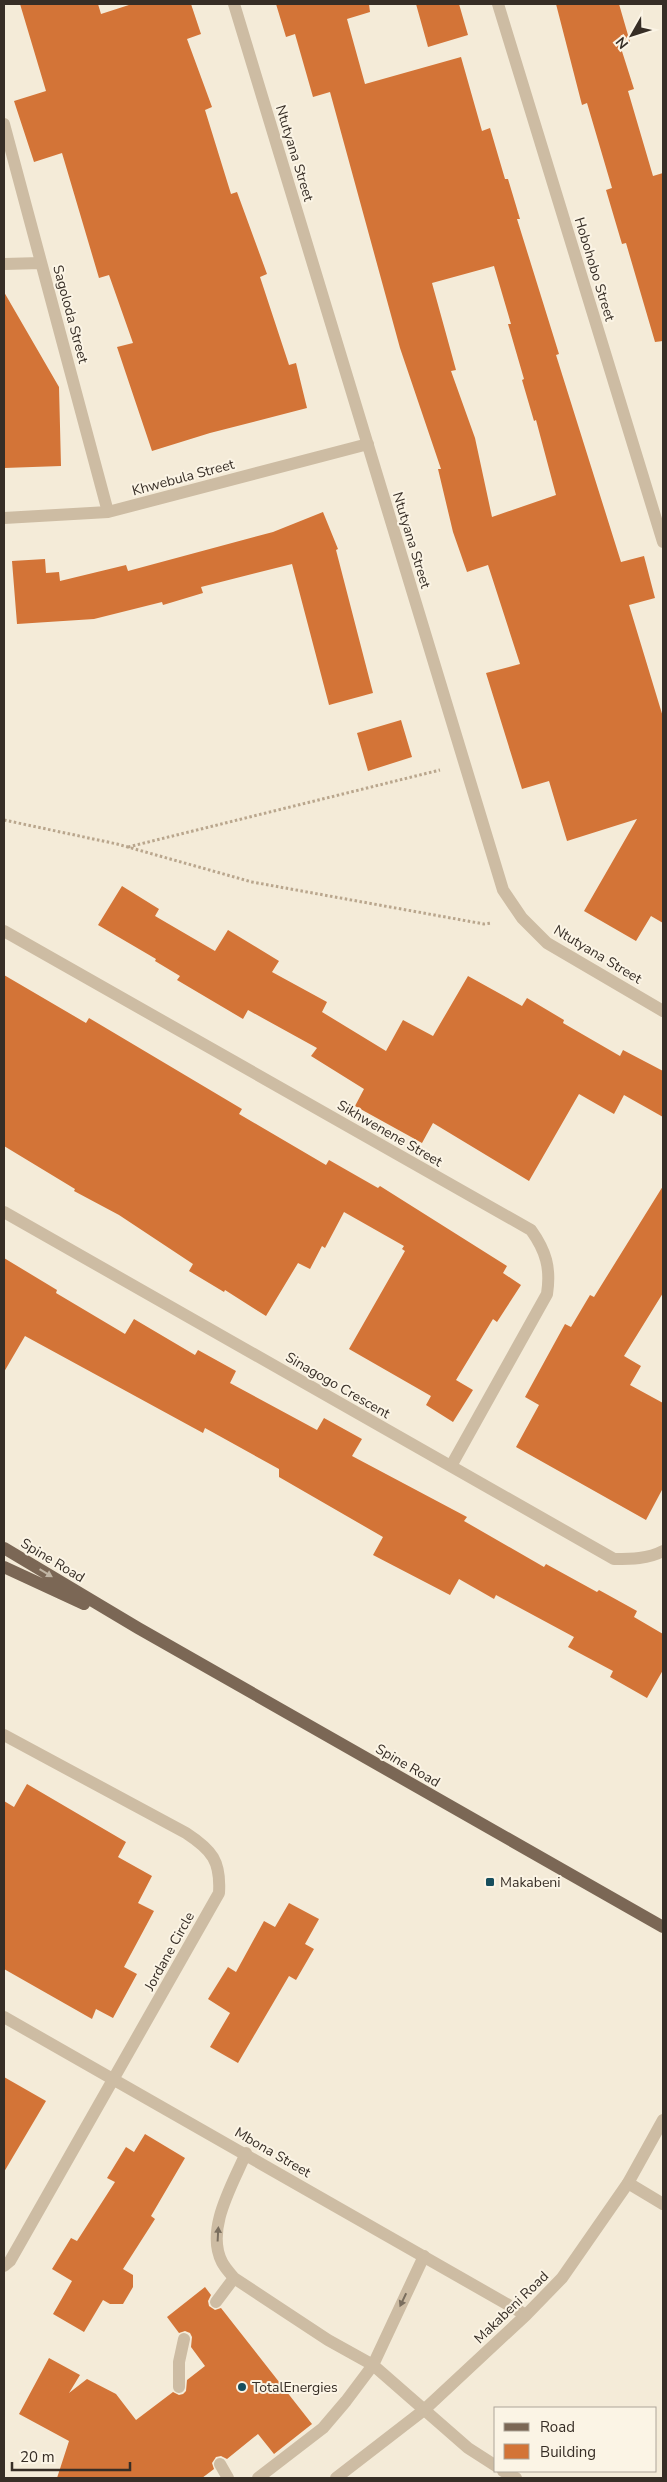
<svg xmlns="http://www.w3.org/2000/svg" width="667" height="2482" viewBox="0 0 667 2482" font-family="'Nunito Sans',sans-serif">
  <style>
    .building { fill: #d37437; fill-rule: evenodd }
    .lines { fill: none; stroke-linecap: round; stroke-linejoin: round }
    .path { stroke: #b9a68d; stroke-width: 3; stroke-dasharray: 2.5 2.5; stroke-linecap: butt }
    .lane { stroke: #cdbca3; stroke-width: 12 }
    .street { stroke: #cdbca3; stroke-width: 12 }
    .primary { stroke: #7b6755; stroke-width: 12 }
    .oneway { fill: #c1b5a4 }
    .oneway2 { fill: #7a6e5e }
    .poi-dot { fill: #174e5d; stroke: #fbf4e5; stroke-width: 2 }
    .labels { text-anchor: middle; stroke-width: 4; stroke-linejoin: round; paint-order: stroke }
    .street-label { font-size: 14px; fill: #372e26; stroke: #fbf4e5 }
    .poi-label { font-size: 14px; fill: #372e26; stroke: #fbf4e5; text-anchor: start }
  </style>
  <rect width="100%" height="100%" fill="#f4ebd8"/>
  <path class="building" d="M20,4H98L101,14L132,4H191L201,34L187,39L212,107L205,110L231,194L237,192L267,274L260,277L289,365L296,363L307,408L210,433L152,451L117,347L133,343L109,275L99,278L62,153L34,162L14,101L46,91Z
    M276,4H369L370,12L347,19L365,84L461,57L482,131L490,128L505,179H508L520,219H517L559,354L556,355L621,562L644,556L655,598L629,605L663,717V923L651,916L636,941L584,911L637,819L567,841L549,781L522,789L486,673L520,664L488,565L467,572L453,532L438,469H441L400,348L330,92L313,97L295,34L286,37ZM494,266L511,324H508L524,379L522,380L534,421L536,420L556,495L492,517L475,438L451,371L456,370L432,283Z
    M416,4H459L468,35L428,47Z
    M556,4H619L630,42L620,45L634,89L628,91L653,176L663,173V341L655,342L626,243L622,244L606,190L612,188L587,103L582,105Z
    M4,292L59,387L61,466L4,468Z
    M323,512L338,549L336,550L373,693L329,705L292,564L201,587L203,593L163,605L162,602L94,619L17,624L12,561L45,559L46,573L59,572L60,581L126,565L128,571L273,532Z
    M401,720L412,757L368,771L357,733Z
    M122,886L159,909L155,916L215,951L228,930L279,961L272,972L327,1002L322,1012L386,1051L403,1020L433,1036L468,976L522,1006L527,998L564,1020L563,1023L620,1056L623,1050L663,1071V1117L624,1095L614,1114L579,1094L529,1181L433,1123L422,1143L355,1106L364,1089L311,1056L317,1048L248,1010L243,1019L177,980L180,976L155,961L156,959L98,925Z
    M4,975L86,1023L89,1018L242,1109L239,1114L326,1165L329,1160L378,1188L380,1186L507,1266L503,1273L521,1285L497,1322L493,1319L456,1380L473,1390L453,1422L426,1405L431,1396L349,1349L405,1251L402,1249L404,1246L344,1212L325,1248L322,1246L310,1269L298,1263L266,1316L225,1290L224,1292L189,1271L193,1264L119,1215L74,1191L75,1189L4,1146Z
    M663,1186V1293L624,1356L641,1366L630,1385L663,1403V1488L646,1520L516,1447L539,1405L525,1397L565,1324L571,1327L590,1295L594,1297Z
    M4,1258L57,1290L56,1293L125,1334L134,1319L195,1355L198,1350L236,1371L230,1383L317,1430L324,1418L362,1439L352,1456L467,1517L464,1521L544,1567L546,1564L597,1592L599,1590L637,1611L634,1617L663,1634V1670L647,1698L610,1677L613,1671L568,1647L574,1637L496,1595L494,1599L459,1579L450,1595L373,1555L383,1537L279,1477V1469L205,1428L203,1433L25,1336L4,1372Z
    M27,1784L126,1842L118,1857L152,1876L138,1903L154,1911L124,1967L137,1974L113,2018L96,2009L92,2019L4,1969V1801L14,1807Z
    M289,1903L319,1919L305,1944L314,1949L296,1980L289,1976L238,2063L210,2047L230,2013L208,1999L228,1967L236,1972L264,1921L275,1927Z
    M4,2077L46,2101L4,2172Z
    M145,2134L185,2158L151,2216L155,2219L123,2269L133,2275V2287L123,2304H110L103,2300L84,2332L53,2314L72,2281L52,2269L71,2238L77,2241L115,2182L107,2178L126,2147L134,2152Z
    M205,2287L211,2295L208,2301L209,2306L215,2310L221,2308L312,2424L274,2454L258,2434L227,2459L221,2456L216,2457L212,2463L214,2469L202,2478H57L69,2441L19,2414L49,2358L80,2375L69,2393L87,2379L116,2394L136,2420L173,2392L179,2395L183,2394L186,2391L187,2380L205,2366L191,2347L192,2337L190,2333L185,2331L179,2333L167,2317Z"/>
  <g class="lines">
    <path class="path" d="M4,820L117,844L252,882L484,924L492,923
      M128,847L440,770"/>
    <path class="lane" d="M628,2183L663,2204
      M234,2278C230,2273 225,2268 222,2262C205,2229 233,2184 246,2153
      M216,2302L234,2278L328,2340L373,2365L468,2448L496,2466
      M179,2387V2362L184,2339
      M220,2464L228,2478
      M503,2471L516,2478
      M258,2478L323,2428L346,2401L373,2365L424,2256"/>
    <path class="street" d="M234,4L503,890L522,918L547,943L663,1011
      M498,4L663,542
      M4,124L108,512
      M4,264L41,263
      M4,518L108,512L368,444
      M4,931L531,1230C546,1251 551,1268 547,1294L451,1466
      M4,1212L614,1559C631,1559 648,1559 663,1551
      M4,1735L186,1833C212,1850 221,1861 219,1893L10,2261L4,2266
      M4,2017L526,2315
      M336,2478L424,2410L526,2315L562,2278L628,2183L663,2120"/>
    <path class="primary" d="M4,1548L138,1628L663,1927
      M4,1567L84,1604"/>
  </g>
  <defs><path id="oneway-solid" d="M-6-.8H1V-3.2L6.5 0L1 3.2V.8H-6Z" transform="scale(1.25)"/></defs>
  <use class="oneway" href="#oneway-solid" transform="translate(46 1573) rotate(31)"/>
  <g class="oneway2">
    <use href="#oneway-solid" transform="translate(218 2234) rotate(-87)"/>
    <use href="#oneway-solid" transform="translate(403 2300) rotate(115)"/>
  </g>
  <g class="poi-dot">
    <rect x="485" y="1877" width="10" height="10" rx="2.5"/>
    <circle cx="242" cy="2387" r="5"/>
  </g>
  <g class="labels">
    <g class="street-label">
      <text transform="translate(295 153) rotate(73)" y="5">Ntutyana Street</text>
      <text transform="translate(595 269) rotate(73)" y="5">Hobohobo Street</text>
      <text transform="translate(71 314) rotate(75)" y="5">Sagoloda Street</text>
      <text transform="translate(183 477) rotate(-15)" y="5">Khwebula Street</text>
      <text transform="translate(412 540) rotate(73)" y="5">Ntutyana Street</text>
      <text transform="translate(598 954) rotate(31)" y="5">Ntutyana Street</text>
      <text transform="translate(390 1133) rotate(30)" y="5">Sikhwenene Street</text>
      <text transform="translate(338 1385) rotate(30)" y="5">Sinagogo Crescent</text>
      <text transform="translate(53 1560) rotate(31)" y="5">Spine Road</text>
      <text transform="translate(408 1765) rotate(30)" y="5">Spine Road</text>
      <text transform="translate(169 1951) rotate(-61)" y="5">Jordane Circle</text>
      <text transform="translate(273 2152) rotate(30)" y="5">Mbona Street</text>
      <text transform="translate(511 2307) rotate(-44)" y="5">Makabeni Road</text>
    </g>
    <g class="poi-label">
      <text x="500" y="1887">Makabeni</text>
      <text x="252" y="2392">TotalEnergies</text>
    </g>
  </g>
  <rect width="667" height="2482" fill="none" stroke="#372e26" stroke-width="10"/>
  <rect x="494" y="2407" width="162" height="65" fill="#fbf4e5" stroke="#ada599"/>
  <rect x="504" y="2423" width="25" height="8" fill="#7b6755" stroke="#ada599"/>
  <text x="540" y="2432" font-size="15" fill="#372e26">Road</text>
  <rect x="504" y="2444" width="25" height="15" fill="#d37437" stroke="#ada599"/>
  <text x="540" y="2457" font-size="15" fill="#372e26">Building</text>
  <g transform="translate(632 35) rotate(231)" stroke="#fbf4e5" stroke-width="4" paint-order="stroke">
  <path d="M0-4L9 19L0 12L-9 19Z" fill="#372e26"/>
  <text y="-8" font-size="14" font-weight="bold" text-anchor="middle" fill="#372e26">N</text>
  </g>
  <path d="M12 2462v8h118v-8" fill="none" stroke="#372e26" stroke-width="2.5"/>
  <text x="20" y="2462" font-size="15" fill="#372e26" stroke="#fbf4e5" stroke-width="4" paint-order="stroke">20 m</text>
</svg>
